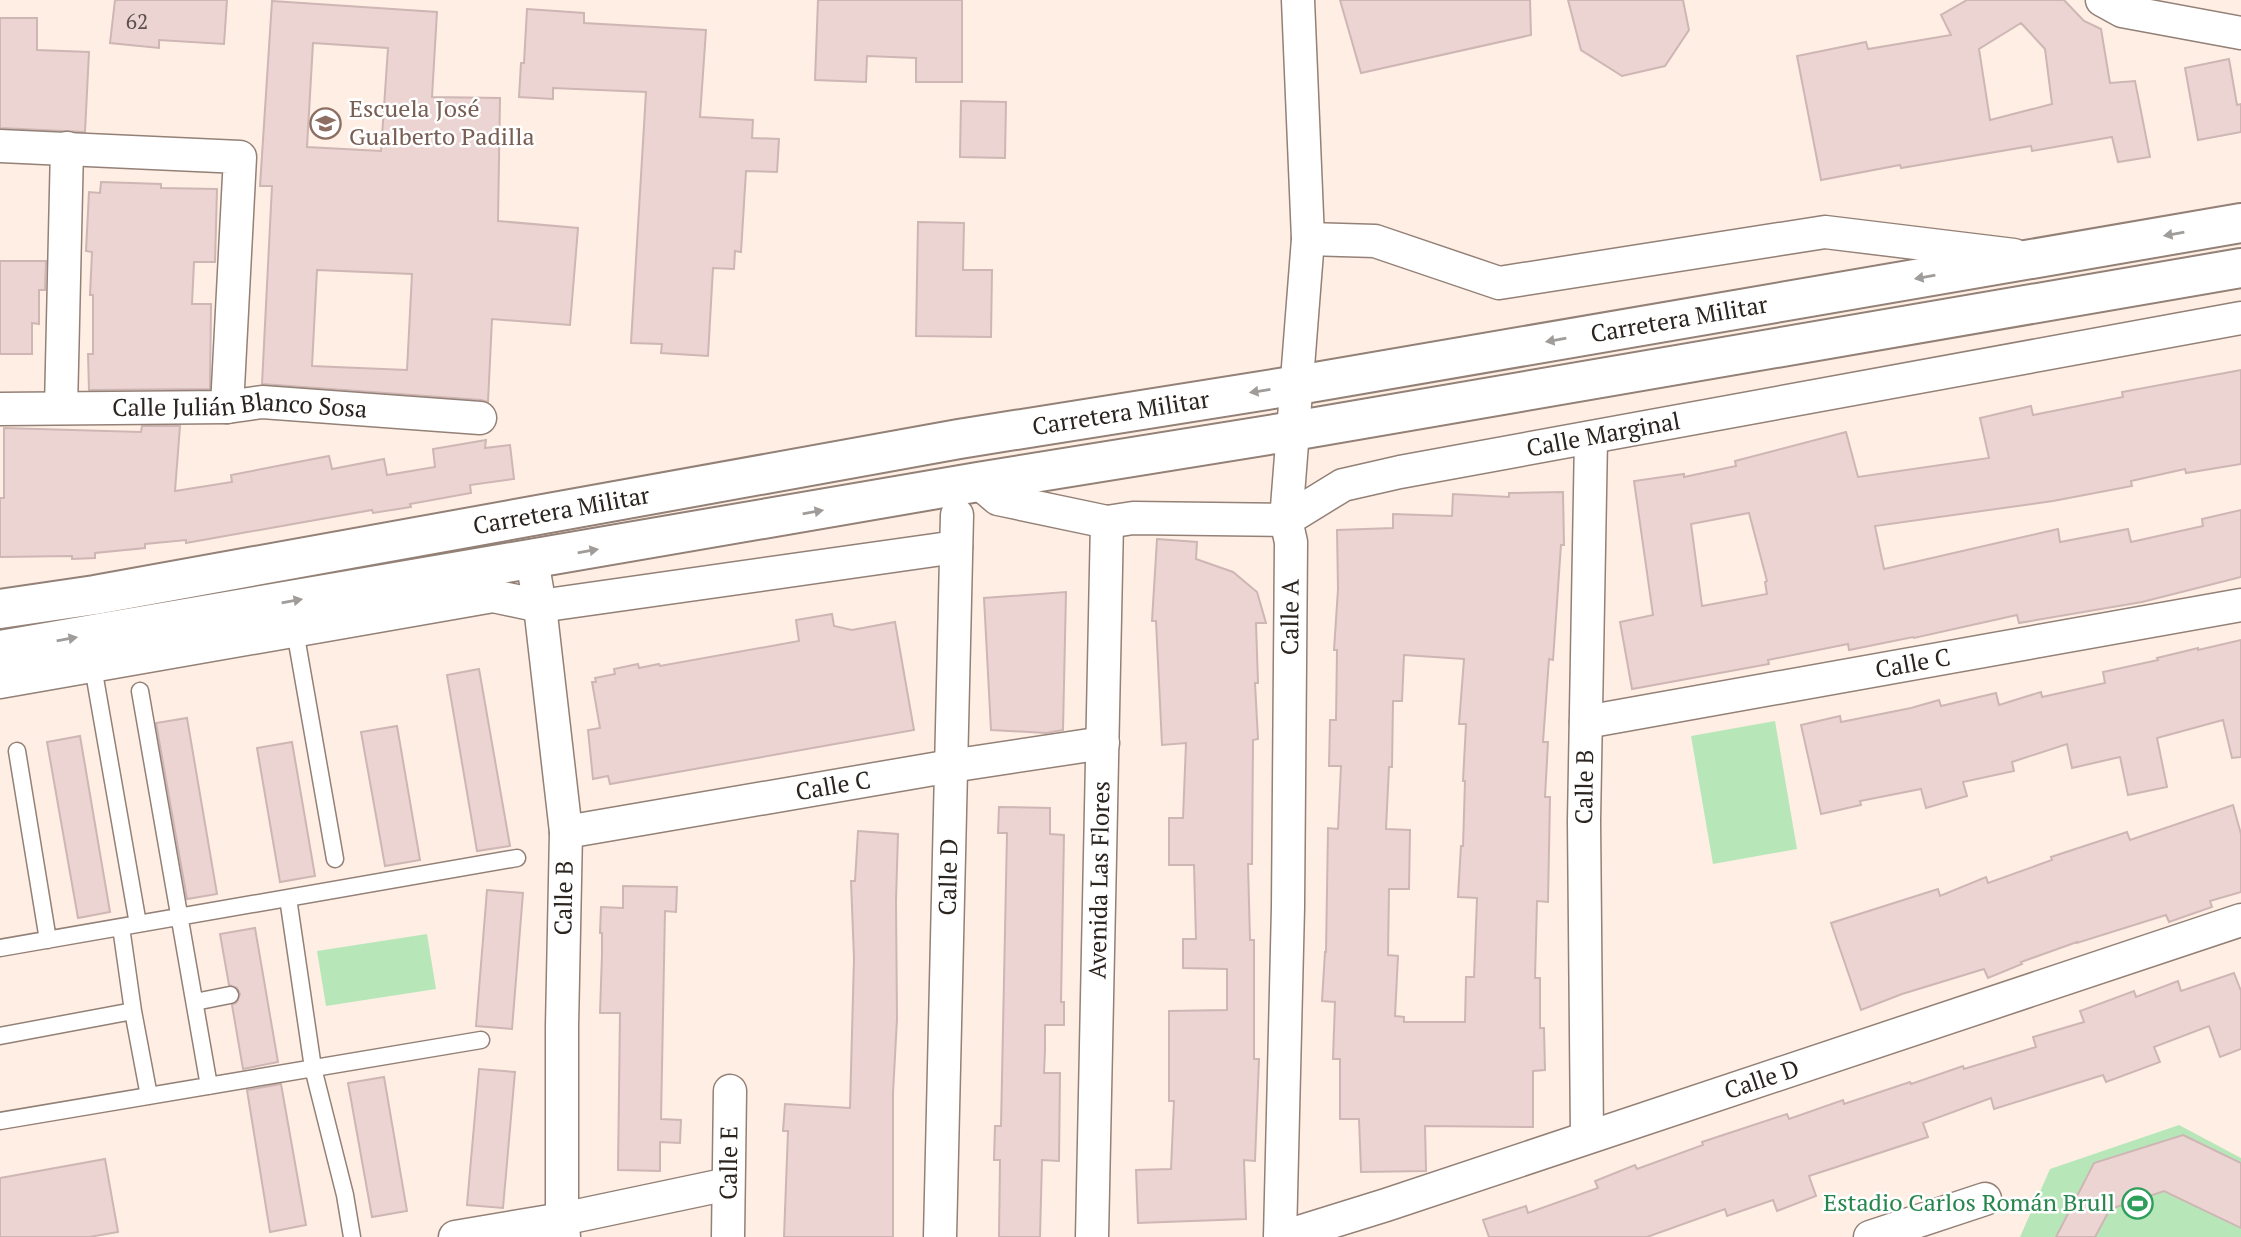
<svg xmlns="http://www.w3.org/2000/svg" width="2241" height="1237" viewBox="0 0 2241 1237" font-family="'PT Serif',serif">
  <style>
    .green { fill: #b7e7b9 }
    .building { fill: #ecd4d2; stroke: #ceb6b4; stroke-width: 2; fill-rule: evenodd }
    .lines { fill: none; stroke-linecap: round; stroke-linejoin: round }
    .lane-casing { stroke: #938076; stroke-width: 19 }
    .street-casing { stroke: #938076; stroke-width: 35 }
    .secondary-casing { stroke: #938076; stroke-width: 42 }
    .lane { stroke: #fff; stroke-width: 16 }
    .street { stroke: #fff; stroke-width: 32 }
    .secondary { stroke: #fff; stroke-width: 38 }
    .oneway { fill: #a09c9a }
    .labels { text-anchor: middle; stroke-width: 5; stroke-linejoin: round; paint-order: stroke }
    .number-label { font-size: 21px; fill: #5b504c }
    .education-label { font-size: 24px; fill: #785e54; stroke: #fff; text-anchor: start }
    .street-label { font-size: 24px; fill: #2b241f; stroke: #fff }
    .leisure-label { font-size: 24px; fill: #27864d; stroke: #fff; text-anchor: end }
  </style>
  <rect width="100%" height="100%" fill="#ffeee4"/>
  <path class="green" d="M1775,721L1797,849L1713,864L1691,736Z
    M427,934L436,989L326,1006L317,951Z
    M2179,1125L2241,1158V1237H2020L2050,1169Z"/>
  <path class="building" d="M115,0H227L224,44L159,40V48L110,43Z
    M818,0H962V82H916V58L867,56L866,82L815,80Z
    M1340,0H1530L1531,35L1361,73Z
    M1568,0H1683L1689,30L1665,66L1622,76L1581,50Z
    M1967,0H2064L2084,21L2101,29L2110,83L2135,81L2150,157L2118,162L2112,137L2032,151L2031,146L1901,168L1900,165L1821,180L1797,56L1866,42L1868,49L1951,35L1941,15ZM2021,23L2045,49L2052,104L1990,120L1979,49Z
    M272,1L437,12L432,97L500,98L498,221L578,228L570,325L492,319L488,402L481,400L262,384L272,186H260ZM313,43L388,48L381,151L307,147ZM317,270L412,274L407,370L312,366Z
    M527,9L584,13V23L706,30L700,117L753,120L752,138L779,139L777,172L746,171L741,252L735,251L734,269L713,268L708,356L661,353L662,344L631,343L646,92L553,88V99L519,97L521,63H524Z
    M0,18H37V50L89,52L85,132L0,128Z
    M2229,59L2237,105L2241,104V132L2198,140L2185,68Z
    M961,101L1006,102L1005,158L960,157Z
    M101,182L161,184V188L217,189L215,262H194L192,304H211L210,389L89,390L88,354H93V295H90L92,252L86,251L89,192L100,193Z
    M918,222L964,223L963,270H992L991,337L916,336Z
    M0,261H46L45,290H39V324L32,323V354H0Z
    M2241,370V464L2186,473L2185,469L2131,481L2132,486L2053,501L1875,526L1884,569L2058,529L2060,542L2128,529L2131,542L2203,526L2202,519L2241,510V577L2142,602L2019,623L2017,615L1914,638L1913,637L1849,650L1848,644L1768,660L1769,664L1632,689L1620,622L1653,615L1634,481L1684,474V477L1736,466L1735,461L1846,432L1858,477L1989,458L1980,418L2031,406L2033,415L2123,397L2122,392ZM1749,513L1767,581L1765,582L1767,594L1702,606L1691,524Z
    M142,426H180L175,491L232,482L231,475L329,456L332,469L384,459L387,475L435,467L433,449L486,440L485,448L510,445L514,479L470,485L471,493L410,504L411,507L373,513L372,510L186,543V540L145,544V548L95,553V558L72,559V556L0,557V498H4V428L141,432Z
    M1563,492L1564,545H1561L1553,660L1549,659L1543,742H1548L1545,797H1550L1548,902L1537,901L1535,978H1540V1028H1544L1545,1070L1533,1071V1127L1425,1126L1426,1171L1361,1172L1359,1119H1340V1059H1333L1335,1002L1322,1001L1325,952H1326L1328,828L1338,829L1341,766H1329L1330,720H1336L1337,650H1334L1338,589L1337,530L1393,528V514L1452,516L1453,494L1509,497V493ZM1404,655L1464,659L1459,724H1466L1463,781H1465L1463,846H1461L1458,897L1477,898L1474,977H1466L1465,1022H1404V1017L1395,1016L1398,956L1388,955L1389,889H1409L1410,830L1386,829L1389,767H1392L1393,701H1402Z
    M1157,539L1197,542L1196,559L1233,572L1257,592L1266,623H1256L1258,683H1255L1258,739L1253,740L1252,864H1248L1250,940H1254V1059H1259L1255,1161L1244,1160L1246,1219L1138,1223L1136,1170L1171,1169L1174,1101H1169V1011L1227,1010V969L1183,968V939H1196L1194,865H1169V818H1183L1186,743L1162,745L1156,621H1152Z
    M1066,592L1063,730L1046,733L991,730L984,598Z
    M832,614L834,626L852,630L895,622L914,730L610,784L608,776L593,779L588,730L600,728L592,682H596L595,678L615,674L614,669L638,664L639,668L659,664L660,666L799,641L796,620Z
    M2241,640V757L2232,758L2223,720L2157,738L2167,787L2128,795L2120,757L2072,768L2067,744L2012,762L2014,771L1963,782L1967,796L1926,808L1921,789L1860,801L1861,805L1821,814L1801,725L1840,716L1841,722L1911,708L1939,700L1941,706L1996,693L1999,705L2041,692L2042,697L2105,683L2103,672L2158,660L2157,658L2198,648V650Z
    M479,669L510,846L477,851L447,675Z
    M187,718L217,894L187,899L156,723Z
    M397,726L420,860L385,866L361,732Z
    M80,736L110,912L78,918L47,742Z
    M292,742L315,876L280,882L257,748Z
    M2233,805L2241,834V892L2210,901L2212,907L2169,922L2166,915L2077,943V942L2021,962L2022,964L1988,978L1984,969L1902,994L1861,1010L1831,923L1938,889L1940,896L1986,877L1988,883L2052,860L2051,857L2127,832L2130,840Z
    M999,807L1050,808V834L1064,835L1061,1002H1064V1025H1045V1050L1044,1073H1060L1059,1161L1042,1160L1040,1237H999L1000,1160H994L995,1126H1001L1007,833H998Z
    M858,831L898,834L896,901L897,1019L893,1093V1237H784L788,1131H783L785,1104L850,1108L854,958L851,881H855Z
    M623,886L677,887L676,912L665,911L661,1119L681,1120L680,1143L660,1142V1171L618,1170L620,1013H600L602,955V933H600L601,907L623,908Z
    M487,890L523,893L512,1029L476,1026Z
    M255,928L278,1062L243,1069L232,1005L237,1002L240,994L237,988L229,985L220,934Z
    M2234,973L2241,991V1049L2220,1057L2209,1026L2154,1047L2160,1062L2106,1082L2103,1075L1994,1109L1991,1098L1923,1123L1928,1137L1809,1176L1816,1196L1777,1211L1773,1200L1727,1216L1725,1209L1647,1237H1489L1483,1220L1526,1206L1528,1213L1598,1188L1595,1181L1635,1165L1637,1169L1703,1145L1702,1142L1787,1114L1789,1119L1843,1100L1844,1104L1910,1082L1911,1084L1963,1066L1964,1069L2036,1047L2033,1037L2084,1022L2080,1011L2134,991L2136,997L2178,981L2181,991Z
    M479,1069L515,1072L503,1208L467,1205Z
    M384,1077L407,1211L372,1217L348,1083Z
    M281,1084L306,1225L270,1232L247,1090Z
    M2183,1135L2241,1163V1228L2164,1191L2110,1209L2095,1237H2056L2094,1163Z
    M105,1159L118,1232L89,1237H0V1178Z"/>
  <g class="lines">
    <defs>
      <path id="lane" d="M295,631L335,859
        M93,667L138,924
        M140,691L209,1086
        M17,751L48,940
        M288,898L313,1068L345,1195L352,1237
        M121,927L133,1011L149,1096
        M0,948L517,858
        M195,1002L230,995
        M0,1036L133,1011
        M0,1121L481,1040"/>
      <g id="street">
        <path d="M2102,0L2122,11L2241,33"/>
        <path d="M0,146L240,157L227,407"/>
        <path d="M1308,239L1375,241L1499,283L1825,232L2014,255"/>
        <path d="M61,408L67,148"/>
        <path id="s1" d="M0,409L227,407L262,402L480,418"/>
        <path id="s2" d="M978,482L998,499L1107,522L1133,518L1286,520L1343,485L1400,472L2241,318"/>
        <path d="M532,560L540,606L566,832L562,1026V1219L564,1237"/>
        <path d="M0,682L493,596L540,606L956,547"/>
        <path id="s3" d="M1586,722L2241,605"/>
        <path id="s4" d="M566,832L951,766L1103,743"/>
        <path id="s5" d="M1587,1137L1584,821L1591,438"/>
        <path d="M455,1237L562,1219L728,1184"/>
        <path id="s6" d="M728,1237L730,1091"/>
        <path id="s7" d="M940,1237L957,515"/>
        <path id="s8" d="M1092,1237L1107,522"/>
        <path id="s9" d="M1280,1237L1288,907L1291,542L1286,520L1308,239L1298,0"/>
        <path id="s10" d="M1283,1237L1386,1205L2241,920"/>
        <path d="M1870,1237L1985,1199"/>
      </g>
      <g id="secondary">
        <path id="s11" d="M0,609L95,595L959,439L1298,385L2241,223"/>
        <path d="M0,650L978,482L1293,431L2241,268"/>
      </g>
    </defs>
    <use href="#lane" class="lane-casing"/>
    <use href="#street" class="street-casing"/>
    <use href="#secondary" class="secondary-casing"/>
    <use href="#lane" class="lane"/>
    <use href="#street" class="street"/>
    <use href="#secondary" class="secondary"/>
  </g>
  <defs><path id="oneway-solid" d="M-6-.8H1V-3.2L6.5 0L1 3.2V.8H-6Z" transform="scale(1.75)"/></defs>
  <g class="oneway">
    <use href="#oneway-solid" transform="translate(2174 234) rotate(170)"/>
    <use href="#oneway-solid" transform="translate(1925 277) rotate(170)"/>
    <use href="#oneway-solid" transform="translate(1556 340) rotate(170)"/>
    <use href="#oneway-solid" transform="translate(1260 391) rotate(171)"/>
    <use href="#oneway-solid" transform="translate(813 512) rotate(-10)"/>
    <use href="#oneway-solid" transform="translate(588 551) rotate(-10)"/>
    <use href="#oneway-solid" transform="translate(292 601) rotate(-10)"/>
    <use href="#oneway-solid" transform="translate(67 639) rotate(-10)"/>
  </g>
  <defs>
    <symbol id="school-ring" viewBox="-11 -11 22 22"><circle r="9.5" fill="#fff" stroke="#8d6e63" stroke-width="1.5"/><path d="M0-5L7-2L0 1L-7-2ZM-4 1L0 2.5L4 1V4Q0 6-4 4Z" fill="#8d6e63"/></symbol>
    <symbol id="stadium-ring" viewBox="-11 -11 22 22"><circle r="9.5" fill="#fff" stroke="#2e9e5b" stroke-width="1.5"/><path d="M0-5a6.5 5 0 1 0 0 10a6.5 5 0 1 0 0-10ZM-3.5-1.8h7v3.6h-7Z" fill="#2e9e5b"/></symbol>
  </defs>
  <g fill-rule="evenodd">
    <use href="#school-ring" x="308" y="106" width="35" height="35"/>
    <use href="#stadium-ring" x="2120" y="1186" width="35" height="35"/>
  </g>
  <g class="labels">
    <g class="number-label">
      <text x="137" y="29">62</text>
    </g>
    <g class="education-label">
      <text x="349" y="117">Escuela José<tspan x="349" dy="28">Gualberto Padilla</tspan></text>
    </g>
    <g class="street-label">
      <text dy="8" stroke="none"><textPath href="#s11" startOffset="1704">Carretera Militar</textPath></text>
      <text dy="8" stroke="none"><textPath href="#s1" startOffset="240">Calle Julián Blanco Sosa</textPath></text>
      <text dy="8" stroke="none"><textPath href="#s11" startOffset="1138">Carretera Militar</textPath></text>
      <text dy="8" stroke="none"><textPath href="#s2" startOffset="649">Calle Marginal</textPath></text>
      <text dy="8" stroke="none"><textPath href="#s11" startOffset="570">Carretera Militar</textPath></text>
      <text dy="8" stroke="none"><textPath href="#s9" startOffset="620">Calle A</textPath></text>
      <text dy="8" stroke="none"><textPath href="#s3" startOffset="332">Calle C</textPath></text>
      <text dy="8" stroke="none"><textPath href="#s4" startOffset="271">Calle C</textPath></text>
      <text dy="8" stroke="none"><textPath href="#s5" startOffset="350">Calle B</textPath></text>
      <text dy="8" stroke="none"><textPath href="#s7" startOffset="360">Calle D</textPath></text>
      <text dy="8" stroke="none"><textPath href="#s8" startOffset="357">Avenida Las Flores</textPath></text>
      <text transform="translate(564 898) rotate(-89)" y="8">Calle B</text>
      <text dy="8" stroke="none"><textPath href="#s10" startOffset="504">Calle D</textPath></text>
      <text dy="8" stroke="none"><textPath href="#s6" startOffset="74">Calle E</textPath></text>
    </g>
    <g class="leisure-label">
      <text x="2115" y="1211">Estadio Carlos Román Brull</text>
    </g>
  </g>
</svg>
